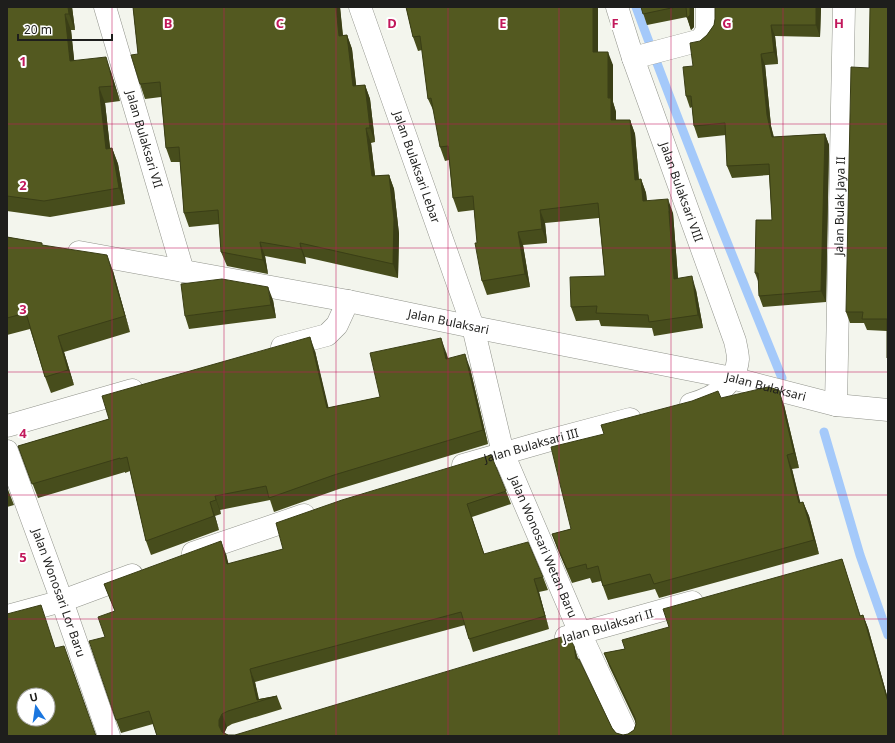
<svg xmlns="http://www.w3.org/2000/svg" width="895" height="743" viewBox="0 0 895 743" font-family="'Noto Sans',sans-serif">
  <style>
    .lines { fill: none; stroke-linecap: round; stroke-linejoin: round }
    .stream { stroke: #a4c9fa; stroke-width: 9 }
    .minor-casing { stroke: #92948c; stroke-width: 23 }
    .tertiary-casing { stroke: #92948c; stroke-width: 23 }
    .minor { stroke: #fff; stroke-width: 22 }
    .tertiary { stroke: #fff; stroke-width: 22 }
    .wall { fill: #474d1c }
    .shaded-wall { fill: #3a3e16 }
    .building { fill: #535920; stroke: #3a3e16; fill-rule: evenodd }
    .grid { fill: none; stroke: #c2185b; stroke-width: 1; stroke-opacity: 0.55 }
    .labels { text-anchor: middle; stroke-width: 4; stroke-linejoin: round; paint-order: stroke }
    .street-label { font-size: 12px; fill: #1e1e1c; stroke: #fff }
    .grid-label { font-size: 13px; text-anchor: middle; font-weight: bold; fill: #c2185b; stroke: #fff; stroke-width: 4; stroke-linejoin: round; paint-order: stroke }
  </style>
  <rect width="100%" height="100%" fill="#f3f5ed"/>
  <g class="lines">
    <path class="stream" d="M636,7C682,132 732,255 782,378
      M824,432L860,555L888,635"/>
    <defs>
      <g id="minor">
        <path id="s1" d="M105,7L183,271"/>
        <path id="s2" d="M360,7L473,327L503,453L580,633L628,736"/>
        <path id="s3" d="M617,7L633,58L735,341C736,346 738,354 738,359C736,385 713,398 691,404"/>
        <path d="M633,58L701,40L707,30V7"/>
        <path d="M282,347L327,335L337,325L348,301"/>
        <path id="s4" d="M836,405L844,7"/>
        <path d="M7,426L132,390"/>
        <path id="s5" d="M7,451L62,601L109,736"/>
        <path id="s6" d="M463,465L547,441L630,419"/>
        <path d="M193,553L304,515"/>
        <path d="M7,616L62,601L132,575"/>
        <path d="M566,637L692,602"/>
      </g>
      <g id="tertiary">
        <path id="s7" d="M79,252L348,301L473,327L732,378L836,405L888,410"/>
      </g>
    </defs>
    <use href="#minor" class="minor-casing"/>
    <use href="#tertiary" class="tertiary-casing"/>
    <use href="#minor" class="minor"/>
    <use href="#tertiary" class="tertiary"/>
  </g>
  <path class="wall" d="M7,7H72L75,30H71L74,60L111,72L120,101L105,103L110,148H112L118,164L125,204L50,217L7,211Z
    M133,7H340L343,35H347L352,49L356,86L365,85L370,99L375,142L371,143L375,176L389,175L394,189L399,234L398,278L305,257L306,264L265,256L268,274L227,266L221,252L219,224L189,227L184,213L180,162H171L166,148L161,97L145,99L140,84L138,54Z
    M406,7L598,52L613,65V102L616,112V120H630L635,134L639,180L641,179L646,193L647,201L673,213L678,278L696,290L703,328L654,336L652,328L601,326L599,320L576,321L571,307L605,276L599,218L545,223L547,243L523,245L530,287L487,295L482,281L474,210L458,212L453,198L449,160L445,161L440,147L434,112L428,99L422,50L418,51L413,37Z
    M641,7H694V27L691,30L687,17L647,25Z
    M821,7L820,37L775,36L778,64L765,65L771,126L774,137L825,134L829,145L826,302L763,307L759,296L758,281L755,273L772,220L769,175L732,178L727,166L726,135L698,138L694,126L692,107L690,108L686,96L693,66L700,41L707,35L714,25L715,19Z
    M888,7V360L887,358V331L867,330L864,323H850L846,312L869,68Z
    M7,237L42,243V245L113,271L130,332L64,352L74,385L51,393L45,377L30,329L7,335Z
    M273,300L276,318L189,329L185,316Z
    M315,351L328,408L380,397L446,352L448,358L470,368L488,444L339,489L274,512L270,500L220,510L221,514L215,516L219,530L151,555L146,541L130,471L125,473V472L38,498L18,446L109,419Z
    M721,398L784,405L799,468L792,469L800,503L803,502L809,516L819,554L659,598L655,589L608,600L601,581L592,583L590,578L572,583L557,548L552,534L571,529L604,434Z
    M7,487L14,505L7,507Z
    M506,491L511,504L472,517L484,554L543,577L548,590L539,592L549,629L473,652L469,639L465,625L255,682L259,699L277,696L282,709L232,724L227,727L224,733L228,735H235L574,646L578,659L612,728L616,733L623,735L628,734L634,730L636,723L609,666L604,653L625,649L669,627L842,559L860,616L863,615L868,628L888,699V736H157L153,724L121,733L116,720L105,637L115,611L104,584L226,554L228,564Z"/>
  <path class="shaded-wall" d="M68,7H72L75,30L69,14Z
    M336,7H340L344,50L339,36Z
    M593,7H598V66L593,52Z
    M690,7H694V27L691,30L687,18Z
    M816,7H821L820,37L816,25Z
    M65,14L71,30L76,77L70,61Z
    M771,25L775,36L778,64L774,52Z
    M347,35L352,49L358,101L353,86Z
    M608,52L613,65V102L616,112V133L611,120L608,98Z
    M761,54L765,65L771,126L776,149L772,137L767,115Z
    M106,57L111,72L120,101L114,86Z
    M365,85L370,99L375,142L370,128Z
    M99,87L105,103L112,165L106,149Z
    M630,120L635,134L640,194L635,180Z
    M366,128L371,143L377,191L372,176Z
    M825,134L829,145L826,302L821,291Z
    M112,148L118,164L125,204L119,188Z
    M389,175L394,189L399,234L398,278L393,264Z
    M641,179L646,193L648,215L643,201Z
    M668,199L673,213L679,292L674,279Z
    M540,210L545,223L547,243L542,229Z
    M518,232L523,245L530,287L525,274Z
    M260,242L265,256L268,274L263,260Z
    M300,243L305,257L306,264L301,249Z
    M107,255L113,271L130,332L125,316Z
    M692,276L696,290L703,328L698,315Z
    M268,287L273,300L276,318L271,305Z
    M58,336L64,352L74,385L68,370Z
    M310,337L315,351L332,422L327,408Z
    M441,338L446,352L451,373L446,359Z
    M465,354L470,368L488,444L483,430Z
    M779,390L784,405L799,468L794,453Z
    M787,455L792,469L804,517L799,503Z
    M215,496L220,510L221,514L216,500Z
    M210,502L215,516L219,530L214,516Z
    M803,502L809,516L819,554L814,540Z
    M221,541L226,554L232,577L227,564Z
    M842,559L846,572L865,629L860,616Z
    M534,579L539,592L549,629L545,616Z
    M863,615L868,628L888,699V702Z
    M574,646L578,659H576Z
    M250,669L255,682L259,702L257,700Z
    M222,714L227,727L224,734L219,726V720Z"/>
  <path class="building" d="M7,7H68L69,14H65L70,61L106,57L114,86L99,87L106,149L112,148L119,188L44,201L7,196Z
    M133,7H336L339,36L347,35L353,86L365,85L370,128H366L372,176L389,175L394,219L393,264L300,243L301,249L260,242L263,260L221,252L218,210L184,213L179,147L166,148L160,82L140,84L131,55L138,54Z
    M406,7H593V52H608V98H611V120H630L635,180L641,179L643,201L668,199L674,279L692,276L698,315L649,322L648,315L596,313L597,306L571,307L570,277L605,276L598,203L540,210L542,229L518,232L525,274L482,281L475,243H477L473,196L453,198L448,146L440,147L431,98L428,99L420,36L413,37Z
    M641,7H676L643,14Z
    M686,7H690V15L687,18Z
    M715,7H816V25H771L774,52L761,54L767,115L772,137L825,134L821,291L759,296L758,273H755L756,220H772L769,164L727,166L725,123L694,126L691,96H686L683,67L693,66L690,43L700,41L707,35L714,25L715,19Z
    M870,7H888V358H887V319H862L863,312H846L851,67L869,68Z
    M7,237L42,243V245L107,255L125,316L58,336L68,370L45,377L26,313L7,318Z
    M222,279L268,287L271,305L185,316L181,284Z
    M310,337L327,408L380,397L370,353L441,338L446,359L465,354L483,430L334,475L269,498L266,486L215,496L216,500L210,502L214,516L146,541L127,457L120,459V458L32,484L18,446L109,419L102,396Z
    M768,387L779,390L794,453L787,455L799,503L803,502L814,540L654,584L650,574L603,586L598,566L587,569L586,564L567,569L552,534L571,529L551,447L604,434L601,425L692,401L718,391L721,398Z
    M491,455L506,491L467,504L484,554L528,542L543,577L534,579L545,616L469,639L461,612L250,669L257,700L277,696L228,711L222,714L219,720V726L222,732L228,735H235L568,635L574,646L576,659H579L612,728L616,733L623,735L628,734L634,730L636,724L635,718L604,653L625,649L622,640L669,627L663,609L842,559L860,616L863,615L888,702V736H157L149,711L116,720L89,641L105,637L98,617L115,611L104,584L221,541L227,564L283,549L276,523L342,500Z
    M41,605L55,648L64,646L96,736H7V614ZM24,695H48V719H24Z"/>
  <path class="grid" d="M112,7V736M224,7V736M336,7V736M448,7V736M559,7V736M671,7V736M783,7V736M7,124H888M7,248H888M7,372H888M7,495H888M7,619H888"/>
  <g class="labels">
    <g class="street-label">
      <text dy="4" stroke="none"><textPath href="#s1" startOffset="138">Jalan Bulaksari VII</textPath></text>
      <text dy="4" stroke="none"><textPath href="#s2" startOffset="170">Jalan Bulaksari Lebar</textPath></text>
      <text dy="4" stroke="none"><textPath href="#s3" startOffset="196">Jalan Bulaksari VIII</textPath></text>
      <text dy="4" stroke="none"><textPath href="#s4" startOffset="199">Jalan Bulak Jaya II</textPath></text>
      <text dy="4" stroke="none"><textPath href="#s7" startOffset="376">Jalan Bulaksari</textPath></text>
      <text dy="4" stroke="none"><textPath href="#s7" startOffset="700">Jalan Bulaksari</textPath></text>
      <text dy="4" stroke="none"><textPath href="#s6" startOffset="71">Jalan Bulaksari III</textPath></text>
      <text dy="4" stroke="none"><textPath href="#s2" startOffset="571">Jalan Wonosari Wetan Baru</textPath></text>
      <text dy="4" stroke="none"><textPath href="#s5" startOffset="151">Jalan Wonosari Lor Baru</textPath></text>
      <text transform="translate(608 626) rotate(-16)" y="4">Jalan Bulaksari II</text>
    </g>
  </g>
  <g class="grid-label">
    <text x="168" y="28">B</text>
    <text x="280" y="28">C</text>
    <text x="392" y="28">D</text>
    <text x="503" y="28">E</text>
    <text x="615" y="28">F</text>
    <text x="727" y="28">G</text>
    <text x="839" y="28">H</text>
    <text x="23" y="66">1</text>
    <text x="23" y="190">2</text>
    <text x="23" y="314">3</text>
    <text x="23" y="438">4</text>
    <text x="23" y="562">5</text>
  </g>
  <rect width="895" height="743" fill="none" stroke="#1e1e1c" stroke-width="16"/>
  <g transform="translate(36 707) rotate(347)"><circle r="19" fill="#ffffff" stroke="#a5a5a4"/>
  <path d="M0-3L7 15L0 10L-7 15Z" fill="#1a76df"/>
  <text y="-6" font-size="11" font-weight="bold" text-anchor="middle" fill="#1e1e1c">U</text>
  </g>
  <path d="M18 34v6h94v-6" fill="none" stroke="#1e1e1c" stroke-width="2"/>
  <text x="24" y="34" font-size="12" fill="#1e1e1c" stroke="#ffffff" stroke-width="3" paint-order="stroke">20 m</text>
</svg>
